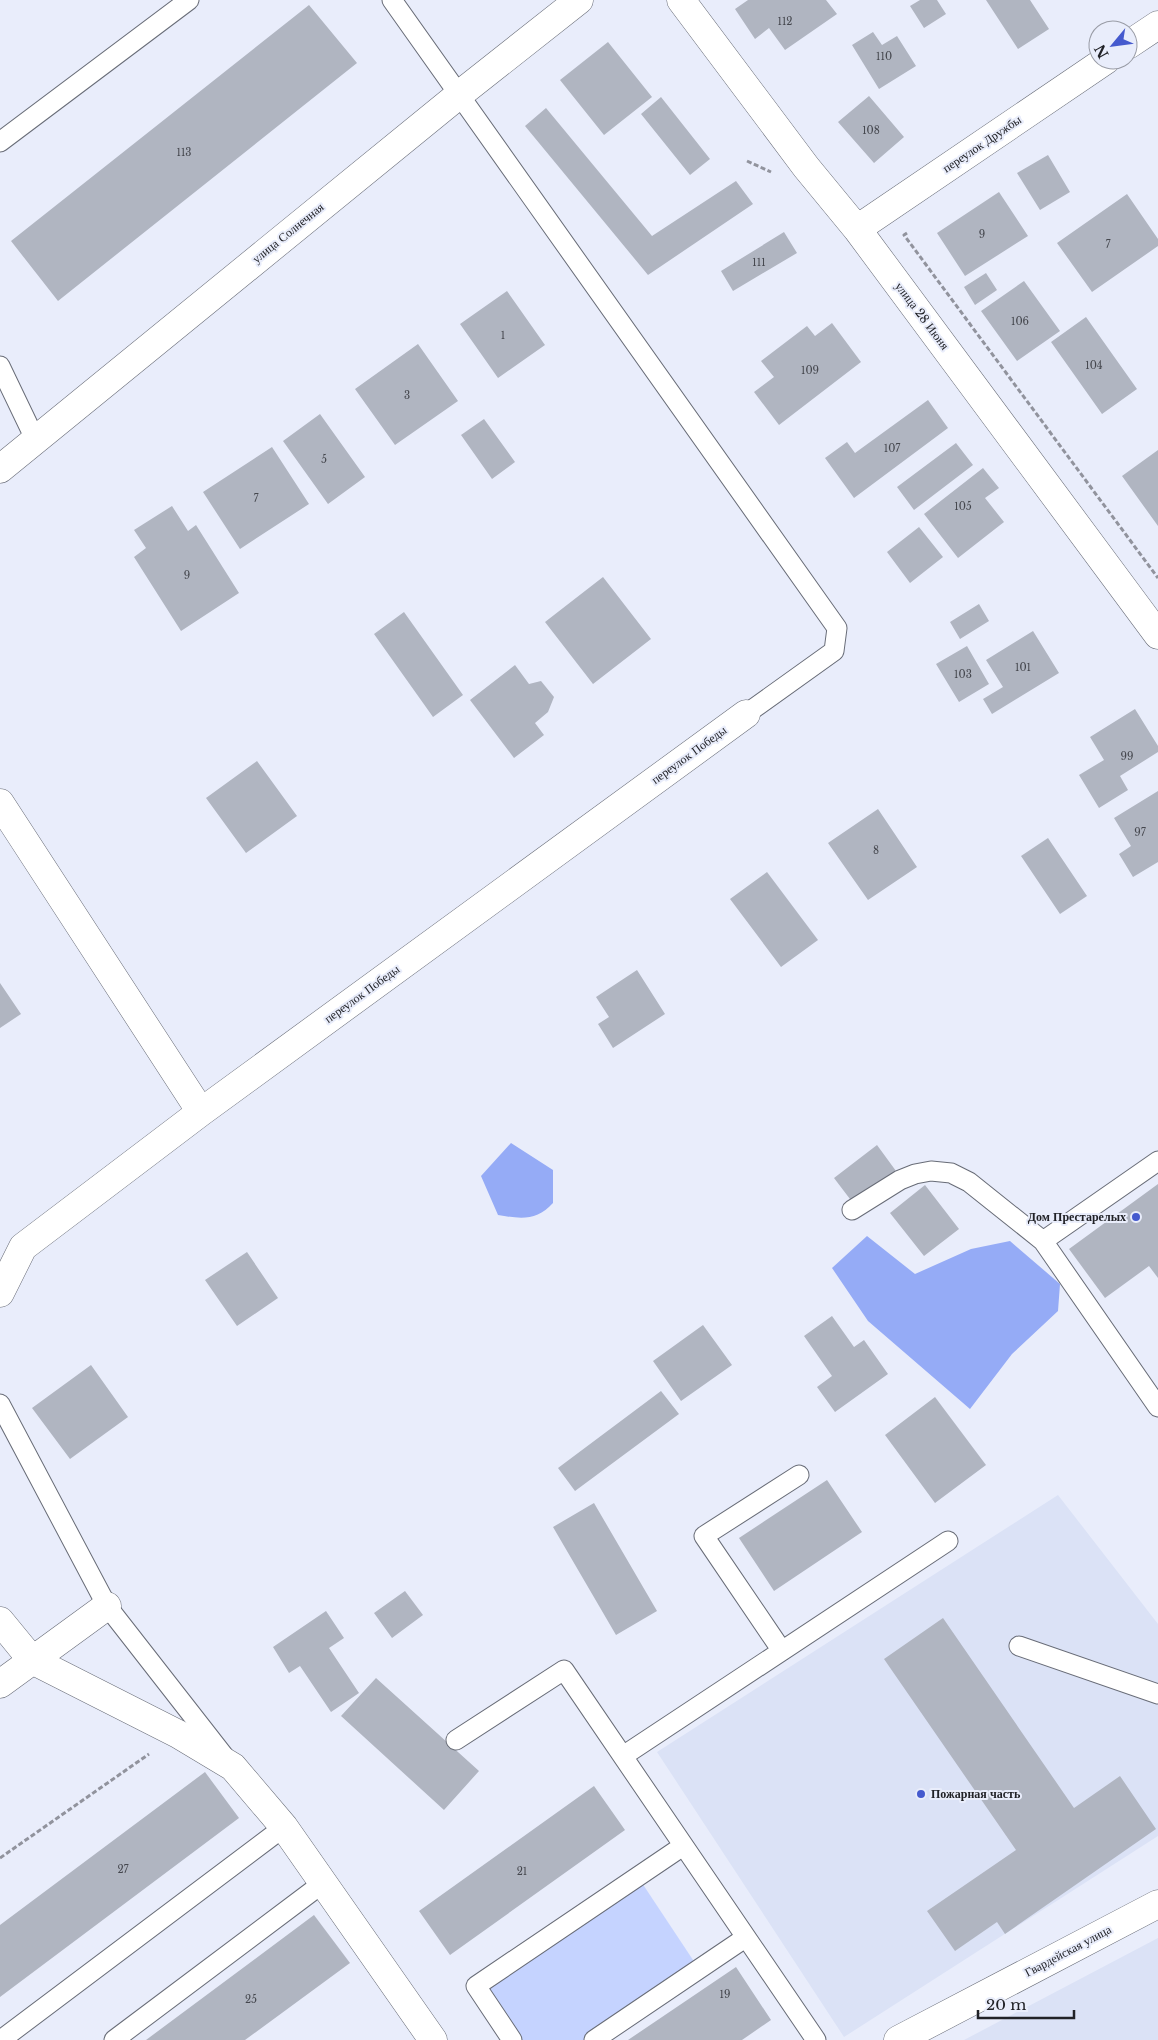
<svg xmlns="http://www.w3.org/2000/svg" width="1158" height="2040" viewBox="0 0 1158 2040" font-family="'Libre Baskerville',serif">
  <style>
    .built { fill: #dbe2f6 }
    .green { fill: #c5d3ff }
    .forest { fill: #95abf6 }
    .building { fill: #b0b5c1 }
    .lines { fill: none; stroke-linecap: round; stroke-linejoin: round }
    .lane-casing { stroke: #686c77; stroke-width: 21 }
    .street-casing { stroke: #686c77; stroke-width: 29 }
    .path { stroke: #91939d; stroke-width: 3; stroke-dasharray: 5 2.5; stroke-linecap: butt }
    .lane { stroke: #fff; stroke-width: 19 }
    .street { stroke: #fff; stroke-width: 28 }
    .poi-dot { fill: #455ace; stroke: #e9edfb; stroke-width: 2 }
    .labels { text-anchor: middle; stroke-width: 4; stroke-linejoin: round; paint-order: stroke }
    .number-label { font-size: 10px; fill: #45474e }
    .street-label { font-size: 12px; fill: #212227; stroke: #e9edfb }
    .poi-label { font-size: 12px; font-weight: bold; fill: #212227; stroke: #e9edfb; text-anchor: end }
  </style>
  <rect width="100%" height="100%" fill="#e9edfb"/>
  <path class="built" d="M1058,1495L1158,1624V1836L844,2037L657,1752Z
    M1158,1938V2040H964Z"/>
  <path class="green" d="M638,1877L699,1969L594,2040H512L476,1986Z"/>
  <path class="forest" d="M511,1143L553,1170V1203C537,1221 521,1219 498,1215L481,1176Z
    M867,1236L915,1274L971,1249L1010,1241L1060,1284L1058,1311L1012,1354L970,1409L868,1321L832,1268Z"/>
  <path class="building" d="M748,0H826L837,14L785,50L769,28L755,39L735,9Z
    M920,0H937L946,14L924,28L910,6Z
    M986,0H1030L1049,29L1018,49Z
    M309,5L357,63L58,301L11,241Z
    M873,32L882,45L897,36L916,66L879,89L852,45Z
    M608,42L652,97L604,135L560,80Z
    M869,96L904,137L874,163L838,122Z
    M661,97L710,159L690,175L641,114Z
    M546,108L652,236L736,181L753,204L648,275L525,126Z
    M1048,155L1070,192L1040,210L1017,173Z
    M999,192L1028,236L965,276L937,233Z
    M1127,194L1158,239V246L1092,292L1057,243Z
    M784,232L797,253L733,291L721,271Z
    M986,273L997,290L975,305L964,287Z
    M1024,281L1060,331L1017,361L981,311Z
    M507,291L545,345L498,378L460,324Z
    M1086,317L1137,389L1102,414L1051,342Z
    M832,323L861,362L779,425L754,392L774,377L761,361L807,326L815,336Z
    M418,344L458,401L395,445L355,389Z
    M928,400L948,428L854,498L825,458L847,442L855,453Z
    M320,414L365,477L328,504L283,441Z
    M484,419L515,462L492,479L461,435Z
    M956,443L973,465L914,510L897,487Z
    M272,447L309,504L240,549L203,492Z
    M1158,450V526L1122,476Z
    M983,468L999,488L985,498L1004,522L958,558L924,514Z
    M172,506L188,531L196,525L239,593L181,631L134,557L146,548L134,530Z
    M919,527L943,557L910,583L887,552Z
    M603,577L651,639L593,684L545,622Z
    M979,604L989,621L960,639L950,622Z
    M404,612L463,695L433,717L374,634Z
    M1033,631L1059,673L992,714L983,699L1003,687L986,660Z
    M967,646L989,684L959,702L936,664Z
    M515,665L529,684L541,681L554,697L548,712L535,723L544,735L514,758L470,700Z
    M1135,709L1158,746V752L1120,776L1128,790L1099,808L1079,775L1104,760L1090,737Z
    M257,761L297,816L246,853L206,798Z
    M1158,791V862L1133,877L1119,854L1131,846L1114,818Z
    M878,809L917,867L868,900L828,843Z
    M1048,838L1087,896L1060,914L1021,856Z
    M767,872L818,940L781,967L730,899Z
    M637,970L665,1014L613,1048L598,1024L609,1017L596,997Z
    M0,983L21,1014L0,1028Z
    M877,1145L896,1171L853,1203L834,1178Z
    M1158,1184V1278L1149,1266L1105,1298L1069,1249Z
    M925,1185L959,1229L924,1256L890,1213Z
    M247,1252L278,1298L237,1326L205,1280Z
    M832,1316L854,1347L864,1340L888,1374L835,1412L817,1387L832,1376L804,1336Z
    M703,1325L732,1365L681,1401L653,1361Z
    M91,1365L128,1417L70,1459L32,1408Z
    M661,1391L679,1414L575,1491L558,1468Z
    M935,1397L986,1465L935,1503L885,1435Z
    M827,1480L862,1532L774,1591L739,1538Z
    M594,1503L657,1611L616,1635L553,1527Z
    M405,1591L423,1615L392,1638L374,1613Z
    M326,1611L344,1638L329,1648L359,1693L331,1712L300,1666L289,1673L273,1647Z
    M943,1618L1074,1808L1120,1776L1156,1829L1005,1934L997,1922L955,1951L927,1911L1016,1850L884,1659Z
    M376,1678L479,1771L444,1810L341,1716Z
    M205,1772L239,1818L0,1997V1925Z
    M594,1786L625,1830L450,1955L419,1911Z
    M314,1915L350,1963L245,2040H146Z
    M736,1967L771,2020L742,2040H628Z"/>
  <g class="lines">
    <defs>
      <path id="lane" d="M392,0L837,628L834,651L746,714
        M0,142L189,0
        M0,366L35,439
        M852,1210L900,1180L915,1174L931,1171L951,1173L969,1182L1043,1241L1158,1407
        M1043,1241L1158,1161
        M0,1404L107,1606L224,1756
        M1019,1646L1158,1694
        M782,1651L704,1536L799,1475
        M456,1740L564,1670L816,2040
        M623,1756L948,1541
        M1,2040L284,1827
        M114,2040L323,1883
        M512,2040L476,1986L683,1846
        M594,2040L745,1938"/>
      <path id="street" d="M681,0L806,167L857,229L1158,635
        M1128,45L1158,25
        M857,229L1106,60
        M0,469L460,94L579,0
        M0,803L201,1112
        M0,1293L23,1247L201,1112L746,714
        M0,1621L32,1660L178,1734L233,1767L284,1827L433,2040
        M0,1684L107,1606
        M898,2040L1158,1904"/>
    </defs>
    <use href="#lane" class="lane-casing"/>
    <use href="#street" class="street-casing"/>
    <path class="path" d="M747,161L771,172
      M907,233L904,235L1158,578
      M0,1858L149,1754"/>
    <use href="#lane" class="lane"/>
    <use href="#street" class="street"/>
  </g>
  <g class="poi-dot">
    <circle cx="1136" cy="1217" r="5"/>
    <circle cx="921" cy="1794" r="5"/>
  </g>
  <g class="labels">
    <g class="number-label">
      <text x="785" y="25">112</text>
      <text x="884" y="60">110</text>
      <text x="871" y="134">108</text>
      <text x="184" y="156">113</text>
      <text x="982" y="238">9</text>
      <text x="1108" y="248">7</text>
      <text x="759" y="266">111</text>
      <text x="1020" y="325">106</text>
      <text x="503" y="339">1</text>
      <text x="1094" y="369">104</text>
      <text x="810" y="374">109</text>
      <text x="407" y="399">3</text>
      <text x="892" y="452">107</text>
      <text x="324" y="463">5</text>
      <text x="256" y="502">7</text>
      <text x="963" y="510">105</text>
      <text x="187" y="579">9</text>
      <text x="1023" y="671">101</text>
      <text x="963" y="678">103</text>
      <text x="1127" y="760">99</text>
      <text x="1140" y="836">97</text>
      <text x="876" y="854">8</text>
      <text x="123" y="1873">27</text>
      <text x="522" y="1875">21</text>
      <text x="725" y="1998">19</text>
      <text x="251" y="2003">25</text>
    </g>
    <g class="street-label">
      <text transform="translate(982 144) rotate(-34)" y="4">переулок Дружбы</text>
      <text transform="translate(288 233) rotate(-39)" y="4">улица Солнечная</text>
      <text transform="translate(922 316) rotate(53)" y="4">улица 28 Июня</text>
      <text transform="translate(689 755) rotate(-36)" y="4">переулок Победы</text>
      <text transform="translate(362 994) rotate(-36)" y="4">переулок Победы</text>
      <text transform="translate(1068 1951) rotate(-28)" y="4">Гвардейская улица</text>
    </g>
    <g class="poi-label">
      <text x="1126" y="1221">Дом Престарелых</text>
      <text x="931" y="1798" text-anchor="start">Пожарная часть</text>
    </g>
  </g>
  <g transform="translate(1113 45) rotate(241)"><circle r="24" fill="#e9edfb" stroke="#999ca6"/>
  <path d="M0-4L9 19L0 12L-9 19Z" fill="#455ace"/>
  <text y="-8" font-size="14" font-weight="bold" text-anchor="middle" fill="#212227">N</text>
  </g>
  <path d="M978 2010v8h96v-8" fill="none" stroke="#212227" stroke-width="2.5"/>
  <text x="986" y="2010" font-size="15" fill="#212227" stroke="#e9edfb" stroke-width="4" paint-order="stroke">20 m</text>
</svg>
